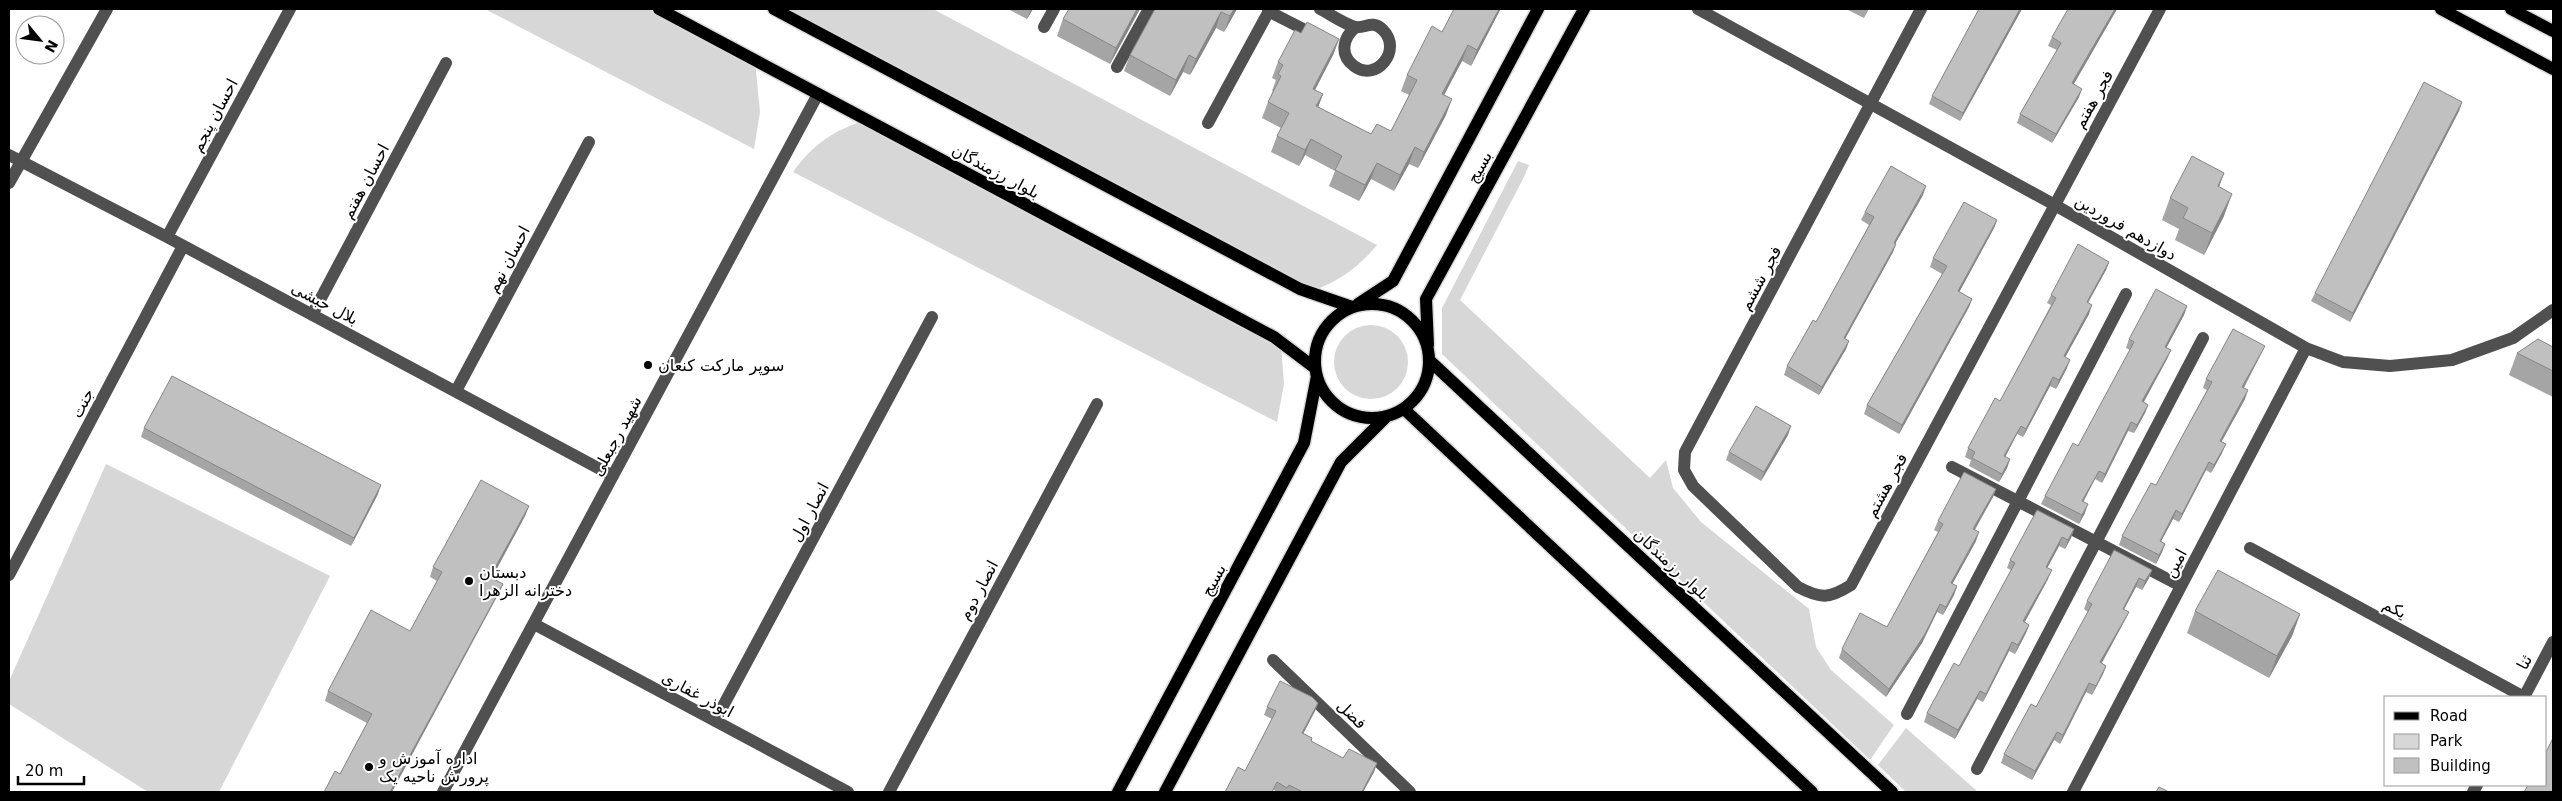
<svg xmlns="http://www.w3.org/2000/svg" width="2562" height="801" viewBox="0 0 2562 801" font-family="'DejaVu Sans',Vazirmatn,sans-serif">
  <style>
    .green { fill: #d7d7d7 }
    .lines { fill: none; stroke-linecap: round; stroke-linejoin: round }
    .major-casing { stroke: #dbdbdb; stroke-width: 15 }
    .minor { stroke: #505050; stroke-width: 12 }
    .major { stroke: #000; stroke-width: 12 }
    .wall { fill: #a5a5a5 }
    .shaded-wall { fill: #868686 }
    .building { fill: #c0c0c0; stroke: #868686 }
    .poi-dot { fill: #000; stroke: #fff; stroke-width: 2 }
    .labels { text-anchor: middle; stroke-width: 4; stroke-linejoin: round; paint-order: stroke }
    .street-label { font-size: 16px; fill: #000; stroke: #fff }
    .poi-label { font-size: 16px; fill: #000; stroke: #fff; text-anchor: start }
  </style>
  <rect width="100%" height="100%" fill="#fff"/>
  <path class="green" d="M485,9H659L755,60L760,112L754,149Z
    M774,9H933L1377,245C1357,269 1338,282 1309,292Z
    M867,120L1281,344L1284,384L1277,422L793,172C812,145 835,129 867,120Z
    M1518,161L1529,165L1524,177L1460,300L1650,478L1666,460L1673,488L1701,522L1809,609L1816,647L1831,670L1894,725L1870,760L1442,354V308Z
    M1334 362a37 37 0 1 1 74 0a37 37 0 1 1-74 0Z
    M106,464L330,576L219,792H148L9,704V681Z
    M1906,728L1978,792H1906L1878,765Z"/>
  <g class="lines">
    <defs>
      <path id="major" d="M659,9L1274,337L1315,368
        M774,9L1300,289L1352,307
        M2441,9L2553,69
        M2511,9L2553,31
        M1358,304L1393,281L1538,9
        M1315 361a57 57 0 1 1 114 0a57 57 0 1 1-114 0Z
        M1428,345L1426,299L1584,9
        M1430,361L1892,792
        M1404,409L1812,792
        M1118,792L1304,443L1317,376
        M1165,792L1341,462L1386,417"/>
    </defs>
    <use href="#major" class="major-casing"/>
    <path class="minor" d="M1320,9C1330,14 1344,24 1355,27C1365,29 1372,19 1383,30C1403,50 1376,83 1354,66C1339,55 1343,37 1356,27
      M1698,9L2053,204L2306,348L2343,362L2390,366L2452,360L2513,338L2553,310
      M1921,9L1685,452L1684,470L1693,486L1798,587C1821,599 1829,599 1851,585L2160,9
      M1268,11L1317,36
      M1044,27L1054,9
      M1117,67L1149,9
      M1208,123L1270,9
      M9,155L167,237L613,476
      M9,183L107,9
      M167,237L290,9
      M312,315L446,63
      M456,391L589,142
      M1952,467L2181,586
      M2250,548L2524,697
      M9,575L183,246
      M534,624L848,792
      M1273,660L1410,792
      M2524,697L2553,642
      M1907,714L2126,294
      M715,721L932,317
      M1977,769L2203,338
      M443,792L818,94
      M889,792L1097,404
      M2073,792L2306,348
      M2473,792L2477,785"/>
    <use href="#major" class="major"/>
  </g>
  <path class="wall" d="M1008,9H1033L1027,19Z
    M1067,9H1140L1110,64L1057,36L1063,19L1068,10Z
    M1155,9H1237L1224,32L1216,28L1190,75L1183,72L1170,96L1124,71L1130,55Z
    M1846,9H1869L1864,18Z
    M1979,9H2022L1960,121L1929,104L1932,96Z
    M2117,9L2074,84L2079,97L2052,143L2017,123L2020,114L2057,50L2048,46L2052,37Z
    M1499,12L1471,66L1462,61L1444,95L1446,115L1418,168L1409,164L1394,191L1371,179L1359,201L1329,186L1335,171L1305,155L1299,166L1271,152L1277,136L1281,128L1262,118L1268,102L1273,91H1272L1276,80L1272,78L1278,62L1301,33L1339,39L1333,55L1315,90L1323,94L1318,107L1371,134L1391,131L1409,95L1401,91L1407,75L1442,32Z
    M2462,102L2459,111L2350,322L2311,301L2315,293Z
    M2224,173L2219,187L2224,216L2204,255L2175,240L2179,229L2162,220L2170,198Z
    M1923,195L1895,244L1893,252L1845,339L1849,341L1846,349L1819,395L1784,375L1787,366L1816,322L1869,225L1861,220L1865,212Z
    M1997,220L1994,228L1959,292L1972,299L1969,307L1899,434L1864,414L1867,405L1942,274L1930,267L1933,258Z
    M2109,262L2106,270L2088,303L2089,314L2065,357L2067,368L2056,389L2050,386L2023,437L2017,434L2005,457L2010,459L2007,468L1999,482L1969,466L1971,460L1965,457L1968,448L2000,401L2051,305L2047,303L2051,295Z
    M2187,306L2184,315L2166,348L2171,350L2167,359L2144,402L2148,405L2145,413L2134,433L2128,431L2102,483L2095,479L2083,502L2085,513L2079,524L2041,504L2045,496L2078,446L2130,350L2126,348L2129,339Z
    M2553,347V397L2509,375L2517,353Z
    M2261,354L2244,388L2245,399L2221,442L2222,453L2211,473L2206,470L2179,522L2173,519L2161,541L2165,544L2162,552L2156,564L2119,545L2122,536L2156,485L2207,390L2203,388L2206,379Z
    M144,428L378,494L351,546L141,437Z
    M1788,435L1761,481L1726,460L1729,452Z
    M1996,489L1993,497L1975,530L1976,541L1952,584L1957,586L1954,595L1943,615L1937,612L1922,643L1886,697L1839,658L1842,649L1887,627L1938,532L1934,530L1938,521Z
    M529,506L525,516L492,578L503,584L499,593L340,774L367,723L325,701L328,691L410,631L437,581L430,577L433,567Z
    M2074,529L2071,538L2065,549L2059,546L2047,568L2048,579L2025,622L2029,625L2026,633L2015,654L2009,651L1983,702L1977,699L1955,739L1924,722L1927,713L1959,666L2011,570L2007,568L2010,560Z
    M2152,570L2149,578L2142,590L2136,587L2124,609L2129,612L2125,620L2102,663L2106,666L2103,674L2092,695L2086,692L2060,744L2054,740L2032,780L2001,763L2004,754L2036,707L2088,612L2084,609L2087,601Z
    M2195,611L2300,614L2292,636L2269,678L2187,633Z
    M1318,703L1315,711L1303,733L1312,738L1311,741L1343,758L1377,763L1374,772L1363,792H1277L1245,771L1272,719L1264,715L1267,707Z"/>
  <path class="shaded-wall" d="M1031,9H1033L1027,19Z
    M1137,9H1140L1110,64L1116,48Z
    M1234,9H1237L1224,32L1230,16Z
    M1499,9H1501L1499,12L1471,66L1477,50Z
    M2020,9H2022L1960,121L1963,113Z
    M2115,9H2117L2069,92L2072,83Z
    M1221,12L1216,28L1190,75L1196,59Z
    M1339,39L1333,55L1307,105L1313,89Z
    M1468,45L1462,61L1436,110L1442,94Z
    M1189,55L1183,72L1170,96L1176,80Z
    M2082,89L2079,97L2052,143L2056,134Z
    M1323,94L1317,110L1316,106Z
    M1452,99L1446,115L1418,168L1424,152Z
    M2462,102L2459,111L2350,322L2353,313Z
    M1311,139L1305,155L1299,166L1305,150Z
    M1415,147L1409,164L1394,191L1400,175Z
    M1377,163L1371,179L1359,201L1365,185Z
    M2224,173L2216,195L2218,186Z
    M1926,186L1923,195L1891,251L1894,243Z
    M2232,194L2224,216L2204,255L2212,233Z
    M1997,220L1994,228L1955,300L1958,291Z
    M1896,244L1893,252L1841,346L1844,338Z
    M2109,262L2106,270L2083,311L2087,302Z
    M1972,299L1969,307L1899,434L1902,425Z
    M2092,305L2089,314L2061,365L2064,356Z
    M2187,306L2184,315L2162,356L2165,347Z
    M1849,341L1846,349L1819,395L1822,387Z
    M2265,346L2261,354L2239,395L2242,387Z
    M2171,350L2167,359L2139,410L2142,401Z
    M2070,360L2067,368L2056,389L2059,380Z
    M2053,377L2050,386L2023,437L2026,429Z
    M2248,390L2245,399L2217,450L2220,441Z
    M2148,405L2145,413L2134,433L2137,425Z
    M2131,422L2128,431L2102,483L2105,474Z
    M1791,426L1788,435L1761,481L1764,472Z
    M2021,426L2017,434L2001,465L2004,456Z
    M2226,444L2222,453L2211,473L2214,465Z
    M2010,459L2007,468L1999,482L2002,474Z
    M2209,462L2206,470L2179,522L2182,514Z
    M2099,471L2095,479L2079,510L2082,501Z
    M381,485L378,494L351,546L354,538Z
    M1996,489L1993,497L1970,537L1973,529Z
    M2088,504L2085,513L2079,524L2082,515Z
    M529,506L525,516L487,586L490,577Z
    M2176,510L2173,519L2157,549L2160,541Z
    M2074,529L2071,538L2065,549L2068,540Z
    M1979,532L1976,541L1948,592L1951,583Z
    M2062,537L2059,546L2043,576L2046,567Z
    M2165,544L2162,552L2156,564L2159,555Z
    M2052,570L2048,579L2020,630L2023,621Z
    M2152,570L2149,578L2142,590L2145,581Z
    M2139,578L2136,587L2120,617L2123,609Z
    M503,584L499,593L392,792H390Z
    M1957,586L1954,595L1943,615L1946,607Z
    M1940,604L1937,612L1922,643L1886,697L1889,689Z
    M2129,612L2125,620L2097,671L2100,662Z
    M2300,614L2292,636L2269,678L2277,656Z
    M2029,625L2026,633L2015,654L2018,645Z
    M2012,642L2009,651L1983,702L1986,694Z
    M2106,666L2103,674L2092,695L2096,686Z
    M2089,683L2086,692L2060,744L2063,735Z
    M1980,691L1977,699L1955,739L1958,730Z
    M1318,703L1315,711L1299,742L1302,733Z
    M2057,732L2054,740L2032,780L2035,771Z
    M1377,763L1374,772L1363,792H1362Z"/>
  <path class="building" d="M1069,9H1137L1116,48L1063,19Z
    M1155,9H1234L1230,16L1221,12L1196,59L1189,55L1176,80L1130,55Z
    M1454,9H1499L1477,50L1468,45L1442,94L1452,99L1424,152L1415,147L1400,175L1377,163L1365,185L1335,170L1342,156L1311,139L1305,150L1277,136L1289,113L1268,102L1281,76L1278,74L1283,65L1278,62L1295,30L1301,33L1307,22L1339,39L1313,89L1323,94L1316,106L1371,134L1377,124L1391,131L1417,80L1407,75L1432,26L1442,32Z
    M1979,9H2020L1963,113L1932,96Z
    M2068,9H2115L2072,83L2082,89L2056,134L2020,114L2061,43L2052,37Z
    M2424,82L2462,102L2353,313L2315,293Z
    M2192,156L2224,173L2218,186L2232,194L2212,233L2183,218L2188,208L2170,198Z
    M1891,166L1926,186L1894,243L1896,244L1844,338L1849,341L1822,387L1787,366L1813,320L1816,322L1874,217L1865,212Z
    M1964,202L1997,220L1958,291L1972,299L1902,425L1867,405L1947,266L1933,258Z
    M2078,244L2109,262L2087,302L2092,305L2064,356L2070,360L2059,380L2053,377L2026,429L2021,426L2004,456L2010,459L2002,474L1972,458L1975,452L1968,448L1995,398L2000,401L2056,298L2051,295Z
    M2156,289L2187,306L2165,347L2171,350L2142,401L2148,405L2137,425L2131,422L2105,474L2099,471L2082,501L2088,504L2082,515L2045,496L2073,443L2078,446L2134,342L2129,339Z
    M2233,329L2265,346L2242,387L2248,390L2220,441L2226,444L2214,465L2209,462L2182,514L2176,510L2160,541L2165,544L2159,555L2122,536L2151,483L2156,485L2184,433L2212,382L2206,379Z
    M2538,339L2553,347V371L2517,353Z
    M172,376L381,485L354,538L144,428Z
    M1756,406L1791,426L1764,472L1729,452Z
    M1964,472L1996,489L1973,529L1979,532L1951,583L1957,586L1946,607L1940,604L1925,634L1889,689L1842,649L1860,613L1887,627L1943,524L1938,521Z
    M481,480L529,506L490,577L503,584L390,792H324L335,771L340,774L372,714L328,691L371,610L410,631L442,572L433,567Z
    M2037,510L2074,529L2068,540L2062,537L2046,567L2052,570L2023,621L2029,625L2018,645L2012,642L1986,694L1980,691L1958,730L1927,713L1954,663L1959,666L1987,614L2015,563L2010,560Z
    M2114,550L2152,570L2145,581L2139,578L2123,609L2129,612L2100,662L2106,666L2096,686L2089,683L2063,735L2057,732L2035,771L2004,754L2031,704L2036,707L2092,604L2087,601Z
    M2218,570L2300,614L2277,656L2195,611Z
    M1280,681L1312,697L1318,703L1302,733L1312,738L1311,741L1343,758L1349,749L1377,763L1362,792H1303L1289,785L1287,788L1277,782L1272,792H1225L1238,767L1245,771L1276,711L1267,707Z
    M2553,738V792H2524L2528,785H2546V752Z
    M2159,787L2169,792H2156Z"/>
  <g class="poi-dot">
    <circle cx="648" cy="365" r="5"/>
    <circle cx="469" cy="581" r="5"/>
    <circle cx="369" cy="767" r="5"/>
  </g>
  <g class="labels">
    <g class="street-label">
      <text transform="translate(2093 99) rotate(-61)" y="6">فجر هفتم</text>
      <text transform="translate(214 115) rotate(-62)" y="6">احسان پنجم</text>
      <text transform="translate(1479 167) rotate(-61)" y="6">بسیج</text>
      <text transform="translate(996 171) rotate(28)" y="6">بلوار رزمندگان</text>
      <text transform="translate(365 181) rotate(-62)" y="6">احسان هفتم</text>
      <text transform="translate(2126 227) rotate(30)" y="6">دوازدهم فروردین</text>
      <text transform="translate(508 259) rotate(-62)" y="6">احسان نهم</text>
      <text transform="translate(1760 278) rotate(-62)" y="6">فجر ششم</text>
      <text transform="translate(325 303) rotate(28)" y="6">بلال حبشی</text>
      <text transform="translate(82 403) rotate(-62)" y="6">جنت</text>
      <text transform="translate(616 436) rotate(-62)" y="6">شهید رجبعلی</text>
      <text transform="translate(1886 485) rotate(-62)" y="6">فجر هشتم</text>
      <text transform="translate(809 512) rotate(-62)" y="6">انصار اول</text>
      <text transform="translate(2175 563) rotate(-62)" y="6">امین</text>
      <text transform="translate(1672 564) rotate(43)" y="6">بلوار رزمندگان</text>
      <text transform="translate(1213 580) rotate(-62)" y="6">بسیج</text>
      <text transform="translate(978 590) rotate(-62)" y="6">انصار دوم</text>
      <text transform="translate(2395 608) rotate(28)" y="6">یکم</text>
      <text transform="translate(2524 662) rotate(-62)" y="6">ثنا</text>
      <text transform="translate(698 694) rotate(28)" y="6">ابوذر غفاری</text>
      <text transform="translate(1352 714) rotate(44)" y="6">فضل</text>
    </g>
    <g class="poi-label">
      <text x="658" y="371">سوپر مارکت کنعان</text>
      <text x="479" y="578">دبستان<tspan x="479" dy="18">دخترانه الزهرا</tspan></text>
      <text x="379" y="764">اداره آموزش و<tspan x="379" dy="18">پرورش ناحیه یک</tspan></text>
    </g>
  </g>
  <rect width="2562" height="801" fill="none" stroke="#000000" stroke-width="20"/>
  <rect x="2384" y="696" width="162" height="90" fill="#ffffff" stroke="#999999"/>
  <rect x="2394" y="712" width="25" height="8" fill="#000000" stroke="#999999"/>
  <text x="2430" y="721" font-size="15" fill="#000000">Road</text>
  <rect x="2394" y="734" width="25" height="15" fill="#d7d7d7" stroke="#999999"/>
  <text x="2430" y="746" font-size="15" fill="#000000">Park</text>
  <rect x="2394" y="758" width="25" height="15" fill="#c0c0c0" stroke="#999999"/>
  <text x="2430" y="771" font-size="15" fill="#000000">Building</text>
  <g transform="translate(40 40) rotate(119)"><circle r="24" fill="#ffffff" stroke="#999999"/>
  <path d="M0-4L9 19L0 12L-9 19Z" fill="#000000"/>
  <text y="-8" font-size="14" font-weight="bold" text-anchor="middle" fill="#000000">N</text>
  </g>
  <path d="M18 776v8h66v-8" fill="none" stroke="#000000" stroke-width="2.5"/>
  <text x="25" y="776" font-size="15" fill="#000000" stroke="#ffffff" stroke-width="4" paint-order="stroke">20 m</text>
</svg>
